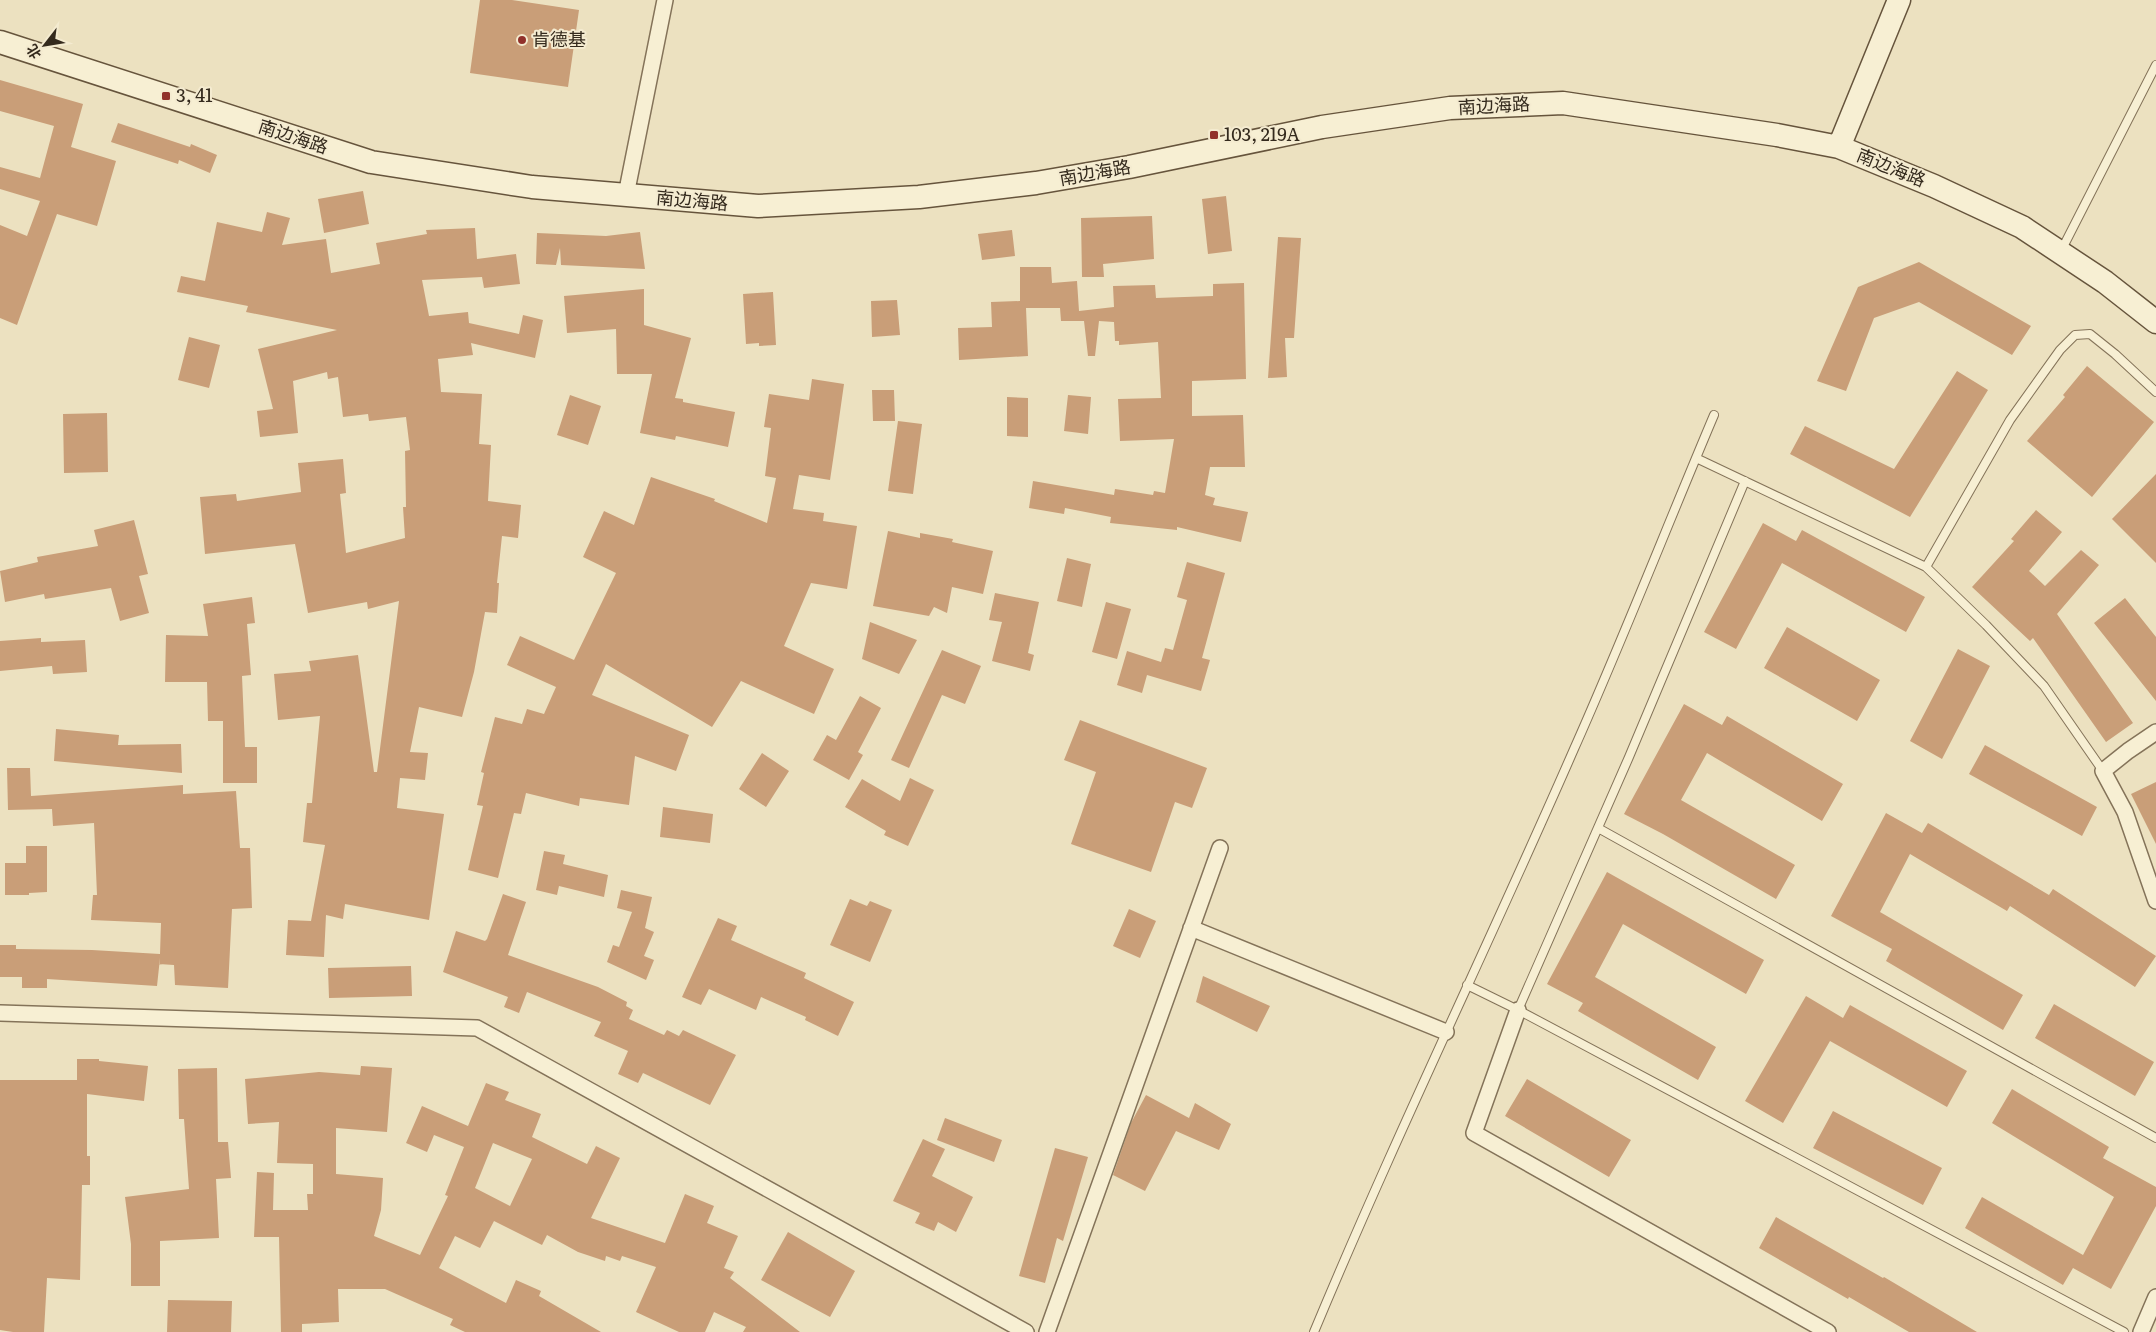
<svg xmlns="http://www.w3.org/2000/svg" width="2156" height="1332" viewBox="0 0 2156 1332" font-family="Literata,'Noto Sans SC',serif">
  <style>
    .building { fill: #c99e78; fill-rule: evenodd }
    .lines { fill: none; stroke-linecap: round; stroke-linejoin: round }
    .lane-casing { stroke: #847359; stroke-width: 10 }
    .street-casing { stroke: #847359; stroke-width: 18 }
    .secondary-casing { stroke: #66543c; stroke-width: 25 }
    .lane { stroke: #f7efd3; stroke-width: 8 }
    .street { stroke: #f7efd3; stroke-width: 15 }
    .secondary { stroke: #f7efd3; stroke-width: 22 }
    .poi-dot { fill: #91312b; stroke: #f4ebd0; stroke-width: 2 }
    .labels { text-anchor: middle; stroke-width: 4; stroke-linejoin: round; paint-order: stroke }
    .poi-label { font-size: 18px; fill: #342a1d; stroke: #f4ebd0; text-anchor: start }
    .street-label { font-size: 18px; fill: #342a1d; stroke: #f4ebd0 }
  </style>
  <rect width="100%" height="100%" fill="#ece1c0"/>
  <path class="building" d="M480,0H512L579,10L568,87L470,73Z
    M0,80L83,104L71,147L116,161L97,226L57,214L17,325L0,318V225L27,236L40,201L0,189V167L40,178L54,126L0,111Z
    M118,123L190,147L191,144L217,155L210,173L179,160L178,164L111,142Z
    M363,191L369,224L324,233L318,199Z
    M1226,196L1232,251L1208,254L1202,199Z
    M267,212L290,218L282,245L326,239L331,273L380,264L376,243L427,234L426,230L475,228L477,259L516,254L520,284L484,288L482,277L422,280L429,316L468,312L469,323L519,334L523,315L543,320L535,358L471,343L473,355L438,359L441,392L482,394L479,444L491,445L488,501L521,505L518,538L502,536L497,583H499L497,613L485,612L474,672L462,717L419,707L410,752L428,753L425,780L400,778L397,808L444,814L429,920L345,904L343,919L326,915L324,957L286,955L288,920L311,921L325,845L303,842L307,803H312L320,716L278,720L274,674L311,671L309,661L358,655L374,772H377L399,601L368,609L367,602L308,613L295,544L205,554L200,497L236,494L237,501L301,492L298,463L343,459L346,493L340,494L346,553L405,538L403,507H406L405,451L410,450L406,417L369,421L368,414L343,417L338,377L328,379L327,372L293,381L298,433L260,437L257,411L273,409L258,349L337,330L246,312L248,306L177,292L181,276L205,281L217,222L262,232Z
    M1152,216L1154,259L1103,264L1104,277H1082L1081,218Z
    M1012,230L1015,256L982,260L978,234Z
    M640,232L645,269L561,265L560,248L556,265L536,264L537,233L606,236Z
    M1278,237L1301,238L1294,338H1285L1287,377L1268,378Z
    M1919,262L2031,326L2012,355L1919,302L1874,318L1846,391L1817,381L1858,287Z
    M1020,267H1051L1052,283L1077,281L1079,311L1114,307L1113,286L1155,285L1156,298L1213,296V284L1244,283L1246,379L1192,381V416L1243,415L1245,467H1210L1205,495L1215,498L1213,505L1248,512L1241,542L1177,527V530L1110,523L1111,517L1065,508L1064,514L1029,508L1033,481L1114,495L1115,489L1153,495L1154,491L1165,493L1174,439L1120,441L1118,399L1161,398L1158,342L1119,345V341H1115L1114,322L1099,321L1095,356H1088L1084,321H1061L1060,308H1026L1028,356L959,360L958,328L992,327L991,302L1020,301Z
    M644,289V325L691,338L675,398L683,399V402L735,412L728,447L676,436L675,440L640,433L652,374H617L616,329L567,333L564,296Z
    M773,292L776,345L759,346V343L746,344L743,294Z
    M897,300L900,335L872,337L871,301Z
    M189,337L220,345L209,388L178,380Z
    M2087,366L2154,422L2092,497L2027,441L2065,397L2063,395Z
    M1957,371L1988,390L1910,517L1790,454L1805,426L1894,469Z
    M812,379L844,384L836,440L830,480L799,475L793,509L824,513L823,521L857,526L847,589L811,583L784,646L834,669L814,714L741,681L712,727L606,664L592,695L689,735L676,771L635,756L629,805L580,798L579,806L526,793L521,814L514,813L498,878L468,870L483,806L477,805L484,773L481,772L495,717L522,724L527,709L544,714L556,687L507,665L520,636L574,660L616,573L583,557L604,511L634,525L651,477L715,499L714,501L767,523L776,478L765,476L771,428L764,427L769,394L809,400Z
    M872,390H894L895,421H873Z
    M570,395L601,406L588,445L557,435Z
    M1068,395L1091,397L1088,434L1064,431Z
    M1007,397L1028,398V437L1007,436Z
    M107,413L108,472L64,473L63,414Z
    M898,421L922,424L913,494L888,491Z
    M2156,474V563L2112,519Z
    M2036,510L2062,532L2029,571L2045,586L2081,550L2099,565L2057,614L2133,723L2106,742L2033,638L2030,641L1972,587L2014,541L2011,539Z
    M134,520L148,574L139,576L149,613L120,621L111,588L45,599L44,594L5,602L0,571L38,562L37,557L98,546L94,530Z
    M1763,523L1796,541L1802,530L1925,597L1906,632L1782,563L1736,649L1704,632Z
    M888,531L920,538V533L953,539L952,542L993,551L983,594L952,587L947,613L934,607L929,616L873,606Z
    M1067,558L1091,564L1082,607L1057,601Z
    M1187,562L1225,573L1202,658L1210,660L1201,691L1147,675L1142,693L1117,685L1127,651L1161,662L1165,648L1173,650L1187,600L1177,597Z
    M995,593L1039,602L1028,653L1034,655L1030,671L992,661L1002,622L989,620Z
    M252,597L255,623L247,624L251,675L242,676L245,747H257V783H223V721H208L207,682H165L166,635L208,636L203,604Z
    M2125,598L2156,637V701L2094,623Z
    M1106,602L1131,609L1117,659L1092,652Z
    M870,622L917,640L899,674L862,659Z
    M1787,627L1880,680L1857,721L1764,668Z
    M41,638V642L85,640L87,672L53,674L52,666L0,671V641Z
    M1958,649L1990,666L1942,759L1910,741Z
    M942,650L981,666L965,704L942,695L909,768L891,760Z
    M860,696L881,708L858,752L863,755L849,780L813,760L827,735L836,740Z
    M1684,704L1722,725L1727,716L1843,784L1822,821L1707,753L1681,800L1795,865L1776,899L1663,834L1624,814Z
    M1080,720L1207,768L1192,808L1175,802L1151,872L1071,844L1096,772L1064,760Z
    M56,729L119,735L118,745L181,744L182,773L54,761Z
    M1985,745L2097,807L2082,836L1969,774Z
    M762,753L789,771L766,807L739,789Z
    M7,768H30L31,796L183,785V794L236,791L240,848H250L252,908L232,909L228,988L175,985L174,965L159,964L160,958L157,986L47,979V988H22V977H0V945H16V949L92,950L160,954L161,923L91,920L93,895H97L94,823L53,826L52,809L8,810Z
    M910,778L934,790L908,846L884,835L886,831L845,807L862,779L900,801Z
    M2156,782V844L2131,794Z
    M663,807L713,814L710,843L660,837Z
    M1886,813L1922,833L1928,823L2049,895L2053,889L2156,956L2135,987L2010,906L2007,911L1910,854L1880,912L2023,995L2003,1030L1886,961L1892,949L1831,916Z
    M26,846H47V892L29,893V895H5V863H26Z
    M544,851L565,855L563,864L608,875L604,897L559,886L557,895L536,890Z
    M1607,872L1764,960L1746,994L1623,924L1595,977L1716,1047L1698,1080L1578,1011L1583,1003L1547,984Z
    M621,890L652,897L645,928L654,932L644,956L654,960L646,980L607,962L613,945L619,947L632,912L617,908Z
    M503,894L526,902L508,955L598,987L627,1002L626,1006L633,1010L629,1019L664,1035L667,1030L679,1036L683,1030L736,1055L710,1105L643,1073L638,1083L618,1074L628,1051L594,1036L601,1022L527,992L519,1013L504,1007L508,997L443,972L456,931L485,941L487,939Z
    M850,899L867,906L870,901L892,910L870,962L830,945Z
    M1129,909L1156,921L1140,958L1113,946Z
    M718,918L737,926L731,940L806,973L804,978L854,1002L838,1036L805,1020L806,1017L761,997L756,1010L709,989L701,1005L682,997Z
    M411,966L412,996L329,998L328,968Z
    M1203,976L1270,1006L1257,1032L1196,1002Z
    M1806,996L1843,1018L1850,1005L1967,1071L1947,1107L1830,1041L1783,1123L1745,1101Z
    M2054,1004L2154,1062L2135,1096L2035,1038Z
    M77,1059H99V1061L148,1066L144,1101L87,1094V1156H90V1185H82L80,1280L47,1278L44,1332H13L0,1330V1080H77Z
    M361,1066L392,1068L387,1132L336,1128V1174L383,1178L381,1210L374,1236L420,1255L448,1196L445,1195L464,1147L434,1135L427,1152L406,1143L422,1106L468,1126L486,1083L509,1092L505,1100L541,1114L532,1137L587,1164L596,1146L620,1158L591,1218L665,1243L685,1194L714,1206L707,1223L738,1236L724,1268L734,1272L730,1278L800,1332H743L746,1327L714,1312L705,1332H679L636,1312L656,1267L622,1256L620,1261L606,1256L605,1261L578,1252L547,1235L542,1245L494,1221L480,1248L455,1236L439,1268L506,1303L516,1280L541,1291L539,1296L601,1332H465L450,1325L453,1319L385,1289H338L339,1322L302,1324V1332H281L279,1237H254L257,1172L274,1173L273,1210H308L307,1194H313V1164L277,1163L279,1122L248,1124L245,1079L319,1072L360,1075ZM493,1143L532,1159L510,1206L475,1188Z
    M217,1068L218,1142H228L231,1178L216,1179L219,1238L160,1241V1286H131V1244L125,1197L189,1189L184,1119H179L178,1069Z
    M1527,1079L1631,1140L1609,1177L1505,1116Z
    M2012,1089L2109,1147L2103,1158L2156,1187V1206L2111,1289L2073,1268L2063,1285L1965,1228L1982,1197L2083,1255L2114,1197L1992,1123Z
    M1146,1095L1189,1118L1195,1103L1231,1124L1219,1150L1176,1131L1145,1191L1113,1175L1131,1123Z
    M1833,1111L1942,1168L1923,1205L1813,1148Z
    M945,1118L1002,1140L994,1162L937,1140Z
    M923,1139L945,1149L932,1176L973,1197L956,1232L938,1222L934,1231L915,1223L920,1213L893,1201Z
    M1055,1148L1088,1157L1063,1241L1057,1238L1045,1283L1019,1276Z
    M1776,1217L1883,1278L1884,1277L1977,1332H1909L1849,1297L1848,1299L1759,1248Z
    M788,1232L855,1271L830,1317L761,1280Z
    M168,1300L232,1301L231,1332H167Z"/>
  <g class="lines">
    <defs>
      <path id="lane" d="M2061,251L2156,65
        M1696,458L1926,567L2010,420L2060,350L2075,335L2090,334L2115,354L2156,392
        M1926,567L1986,625L2044,686L2103,771
        M1598,828L2156,1138
        M1467,985L1518,1010L1629,757L1745,481
        M1518,1010L2124,1332
        M1314,1332C1396,1135 1489,944 1574,749C1623,639 1667,526 1714,415"/>
      <path id="street" d="M626,195L665,0
        M2156,732L2128,751L2103,771L2125,812L2156,901
        M1191,928L1446,1032
        M1518,1010L1474,1133L1828,1332
        M0,1013L477,1028L1026,1332
        M1047,1332L1220,848
        M2141,1332L2156,1297"/>
      <path id="secondary" d="M0,42L371,162L532,187L758,206L919,197L1036,183L1129,167L1322,127L1450,108L1563,103L1777,135L1839,147L1934,186L2022,227L2105,282L2156,322
        M1839,147L1899,0"/>
    </defs>
    <use href="#lane" class="lane-casing"/>
    <use href="#street" class="street-casing"/>
    <use href="#secondary" class="secondary-casing"/>
    <use href="#lane" class="lane"/>
    <use href="#street" class="street"/>
    <use href="#secondary" class="secondary"/>
  </g>
  <g class="poi-dot">
    <circle cx="522" cy="40" r="5"/>
    <rect x="161" y="91" width="10" height="10" rx="2.5"/>
    <rect x="1209" y="130" width="10" height="10" rx="2.5"/>
  </g>
  <g class="labels">
    <g class="poi-label">
      <text x="532" y="46">肯德基</text>
      <text x="176" y="102">3, 41</text>
      <text x="1224" y="141">103, 219A</text>
    </g>
    <g class="street-label">
      <text transform="translate(1494 106) rotate(-3)" y="6">南边海路</text>
      <text transform="translate(293 137) rotate(18)" y="6">南边海路</text>
      <text transform="translate(1891 168) rotate(22)" y="6">南边海路</text>
      <text transform="translate(1095 173) rotate(-10)" y="6">南边海路</text>
      <text transform="translate(692 201) rotate(5)" y="6">南边海路</text>
    </g>
  </g>
  <g transform="translate(45 45) rotate(239)" stroke="#f4ebd0" stroke-width="4" paint-order="stroke">
  <path d="M0-4L9 19L0 12L-9 19Z" fill="#342a1d"/>
  <text y="-8" font-size="14" font-weight="bold" text-anchor="middle" fill="#342a1d">北</text>
  </g>
</svg>
